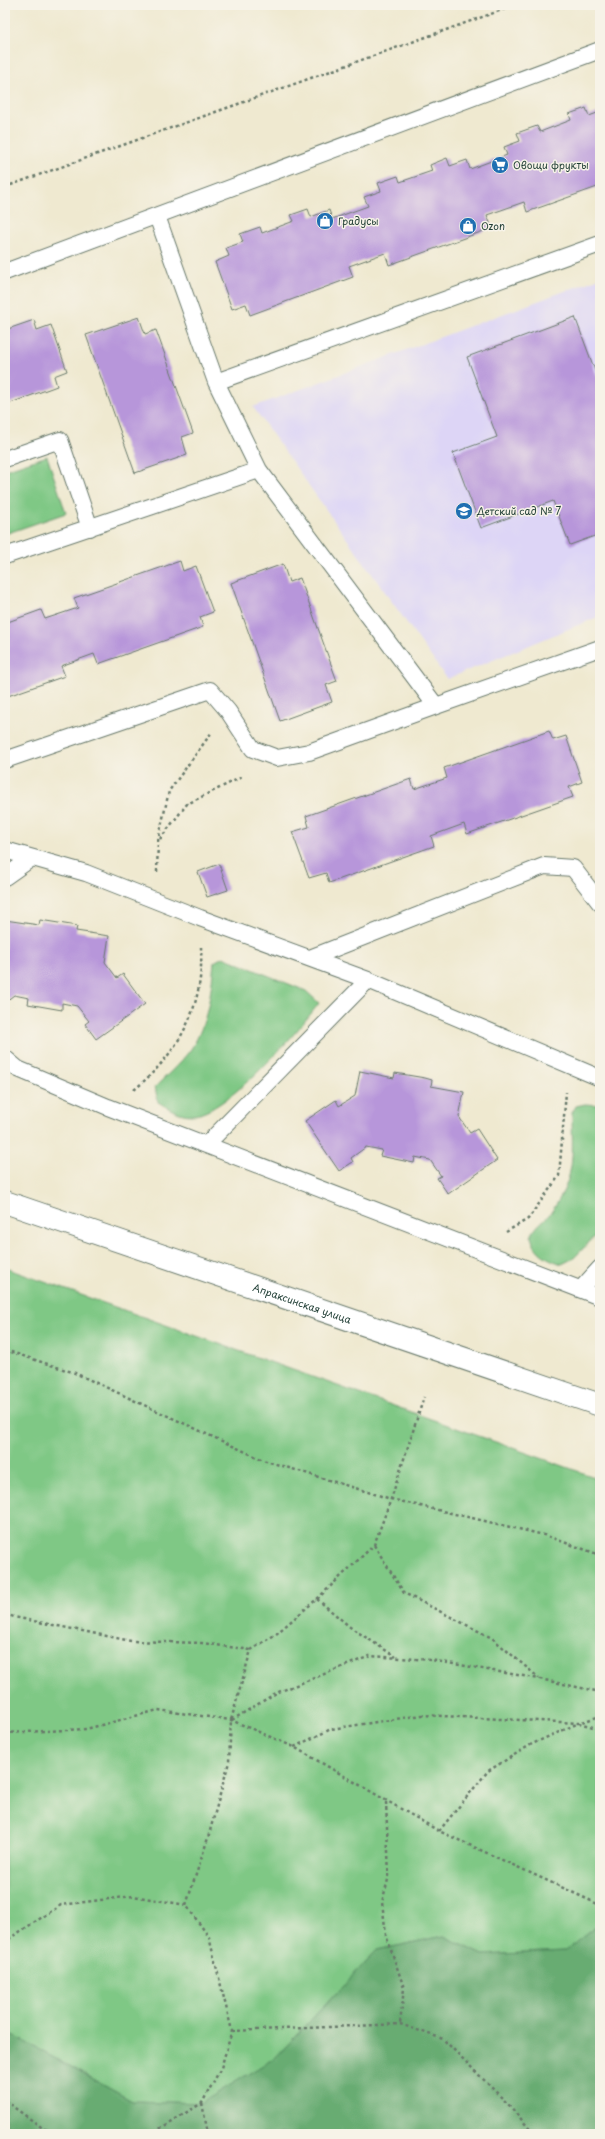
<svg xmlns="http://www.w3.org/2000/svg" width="605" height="2139" viewBox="0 0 605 2139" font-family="'Playpen Sans',sans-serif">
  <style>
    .built { fill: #ddd5f6 }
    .green { fill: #7fc885; stroke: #4f825c }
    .forest { fill: #67ac72; stroke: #437453 }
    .building { fill: #b796da }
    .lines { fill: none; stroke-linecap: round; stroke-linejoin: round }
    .service-casing { stroke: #68796b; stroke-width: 18 }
    .minor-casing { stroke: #68796b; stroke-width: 24 }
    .path { stroke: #68796b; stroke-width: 2.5; stroke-dasharray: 3 3; stroke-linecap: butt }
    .service { stroke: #fff; stroke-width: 16 }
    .minor { stroke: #fff; stroke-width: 22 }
    .labels { text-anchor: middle; stroke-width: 3; stroke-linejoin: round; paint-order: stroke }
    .poi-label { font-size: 10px; fill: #1f3d34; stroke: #f7f3e8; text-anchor: start }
    .street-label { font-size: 10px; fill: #1f3d34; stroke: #f7f3e8 }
  </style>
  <rect width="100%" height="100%" fill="#f7f3e8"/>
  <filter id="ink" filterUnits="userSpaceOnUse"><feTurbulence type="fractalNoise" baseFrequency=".025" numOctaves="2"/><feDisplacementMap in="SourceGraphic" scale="8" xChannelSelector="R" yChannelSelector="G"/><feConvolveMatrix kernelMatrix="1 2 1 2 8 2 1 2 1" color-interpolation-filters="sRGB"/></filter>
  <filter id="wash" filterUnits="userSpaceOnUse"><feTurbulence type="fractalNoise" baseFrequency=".012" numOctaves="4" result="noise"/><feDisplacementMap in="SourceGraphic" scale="16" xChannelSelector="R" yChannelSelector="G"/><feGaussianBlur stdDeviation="0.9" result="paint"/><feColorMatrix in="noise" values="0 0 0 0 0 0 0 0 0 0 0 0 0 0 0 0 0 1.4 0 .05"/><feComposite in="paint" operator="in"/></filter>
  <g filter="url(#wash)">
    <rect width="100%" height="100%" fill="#efe9d0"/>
    <path class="built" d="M600,278V616L447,679L253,407Z"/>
    <path class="green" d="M47,456L66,513L5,534V470Z
      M223,957L306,991L319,1003C300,1030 224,1116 192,1115C179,1115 168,1108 158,1102L155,1087C167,1075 181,1063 191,1049C208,1023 211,992 214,962Z
      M585,1104L600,1105V1231L574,1258L562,1264C547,1259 535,1253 531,1237C534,1226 546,1220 552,1211C577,1174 572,1154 572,1113L576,1106Z
      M5,1268L600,1479V1923L565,1951L483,1955L444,1936L377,1950L276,2057L202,2103L132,2101L5,2031Z"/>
    <path class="forest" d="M600,1923V2134H5V2031L132,2101L201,2103L276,2057L377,1950L444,1936L483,1955L565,1951Z"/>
    <g id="blocks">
      <path class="building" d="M586,108L589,116L600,112V186L527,212L524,202L487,215L492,228L389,265L385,253L349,266L353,277L250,315L246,304L232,309L215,262L229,256L226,248L243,242L240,234L260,227L262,233L294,221L291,215L308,209L311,217L329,210L332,219L368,206L364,197L381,191L378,183L398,176L400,182L432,171L430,165L447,158L450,166L467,160L470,169L507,155L504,147L520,141L517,133L537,126L540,132L571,120L569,114Z
        M139,317L145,334L156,330L193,433L182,437L187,455L135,473L86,335Z
        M575,317L600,384V534L570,545L553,501L481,528L453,453L497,437L467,357Z
        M34,320L37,330L51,325L67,371L54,376L57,386L5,405V330Z
        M180,561L183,571L196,566L213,612L200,617L203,627L98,664L94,654L61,666L65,676L5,697V623L41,610L45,619L78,608L74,598Z
        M283,564L289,582L300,578L337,681L326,685L332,702L280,721L231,583Z
        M549,731L553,740L566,736L582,782L569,787L573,797L467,834L464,824L431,836L434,846L329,883L326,873L309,878L292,832L309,827L306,816L411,779L414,789L447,778L444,768Z
        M219,864L228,890L207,897L198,872Z
        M5,920L39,925L40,920L77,926L76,931L109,936L105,962L117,978L123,974L145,1004L96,1039L85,1024L89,1021L77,1006L62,1003V1010L28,1004L29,998L14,995L5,1002Z
        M360,1071L394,1078L395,1073L425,1078L432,1080L431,1086L464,1092L459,1117L470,1133L477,1129L497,1160L448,1194L437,1178L441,1176L430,1160L415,1157L414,1163L380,1156L382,1150L366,1147L351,1158L353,1162L339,1171L305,1121L336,1100L339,1106L355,1096Z"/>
    </g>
  </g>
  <g filter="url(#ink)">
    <use href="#blocks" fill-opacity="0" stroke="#68796b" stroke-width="1"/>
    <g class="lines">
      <defs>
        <path id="service" d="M5,272L600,50
          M216,382L600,244
          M5,459L60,440L90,528
          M259,470L436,706L600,648
          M5,556L259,470L216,382L157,216
          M5,760L210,690L228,711L253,749L277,758L309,752L436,706
          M5,850L86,873L200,918L368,980L600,1078
          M5,877L32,858
          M310,958L544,866L573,868L600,903
          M5,1058L18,1069L108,1107L600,1297
          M207,1144L368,980
          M581,1289L600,1268"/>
        <g id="minor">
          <path id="s1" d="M5,1202L600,1405"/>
        </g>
      </defs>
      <use href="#service" class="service-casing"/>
      <use href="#minor" class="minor-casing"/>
      <path class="path" d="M5,187L516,5
        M160,839L187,804L242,777
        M157,872L158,841L169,791L212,732
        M134,1090C180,1051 204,1008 201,947
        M506,1232L528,1219L559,1176L566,1092
        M5,1350L75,1373L263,1460L391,1499L544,1535L600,1555
        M374,1545L404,1593L492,1638L539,1678
        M317,1599L350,1627L396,1657
        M5,1614L14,1617L131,1641L202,1643L251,1650
        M232,1720L276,1693L370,1656L431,1660L540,1679L600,1692
        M5,1733L86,1729L158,1710L231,1720L294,1747L439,1831L600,1905
        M294,1747L331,1729L422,1715L579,1723L600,1716
        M386,1802L389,1876L382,1902L386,1935L404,1988L400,2024
        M439,1831L488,1771L532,1744L579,1723L600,1729
        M186,1905L208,1838L229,1762L231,1720L251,1650L276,1634L317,1599L374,1545L391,1499L424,1397
        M5,1944L10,1938L61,1905L133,1896L186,1905L209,1937L232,2031L221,2068L202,2103L151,2134
        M232,2031L400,2024L443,2039L509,2105L534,2134
        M5,2101L44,2129L65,2134
        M202,2103L208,2134"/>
      <use href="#service" class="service"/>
      <use href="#minor" class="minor"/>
    </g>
  </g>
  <defs>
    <symbol id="supermarket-disc" viewBox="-11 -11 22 22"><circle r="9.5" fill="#1f6fb2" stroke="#f7f3e8"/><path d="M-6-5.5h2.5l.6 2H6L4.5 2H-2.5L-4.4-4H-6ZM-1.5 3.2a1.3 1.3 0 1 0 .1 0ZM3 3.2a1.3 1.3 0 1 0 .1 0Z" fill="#fff"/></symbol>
    <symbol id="shop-disc" viewBox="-11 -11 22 22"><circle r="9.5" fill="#1f6fb2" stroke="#f7f3e8"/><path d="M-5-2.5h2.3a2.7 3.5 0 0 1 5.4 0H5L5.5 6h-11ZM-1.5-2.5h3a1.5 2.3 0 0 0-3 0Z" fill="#fff"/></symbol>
    <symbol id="school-disc" viewBox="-11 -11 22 22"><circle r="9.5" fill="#1f6fb2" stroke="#f7f3e8"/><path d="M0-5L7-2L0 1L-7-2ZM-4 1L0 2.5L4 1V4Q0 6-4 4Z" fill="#fff"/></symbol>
  </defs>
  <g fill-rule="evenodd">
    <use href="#supermarket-disc" x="490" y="155" width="20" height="20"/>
    <use href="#shop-disc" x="315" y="211" width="20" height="20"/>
    <use href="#shop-disc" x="458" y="216" width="20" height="20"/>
    <use href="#school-disc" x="454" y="501" width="20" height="20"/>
  </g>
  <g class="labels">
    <g class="poi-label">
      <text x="513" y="169">Овощи фрукты</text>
      <text x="338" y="225">Градусы</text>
      <text x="481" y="230">Ozon</text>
      <text x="477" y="515">Детский сад № 7</text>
    </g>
    <g class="street-label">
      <text dy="4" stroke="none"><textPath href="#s1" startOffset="314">Апраксинская улица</textPath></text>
    </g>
  </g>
  <rect width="605" height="2139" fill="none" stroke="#f7f3e8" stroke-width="20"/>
</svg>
